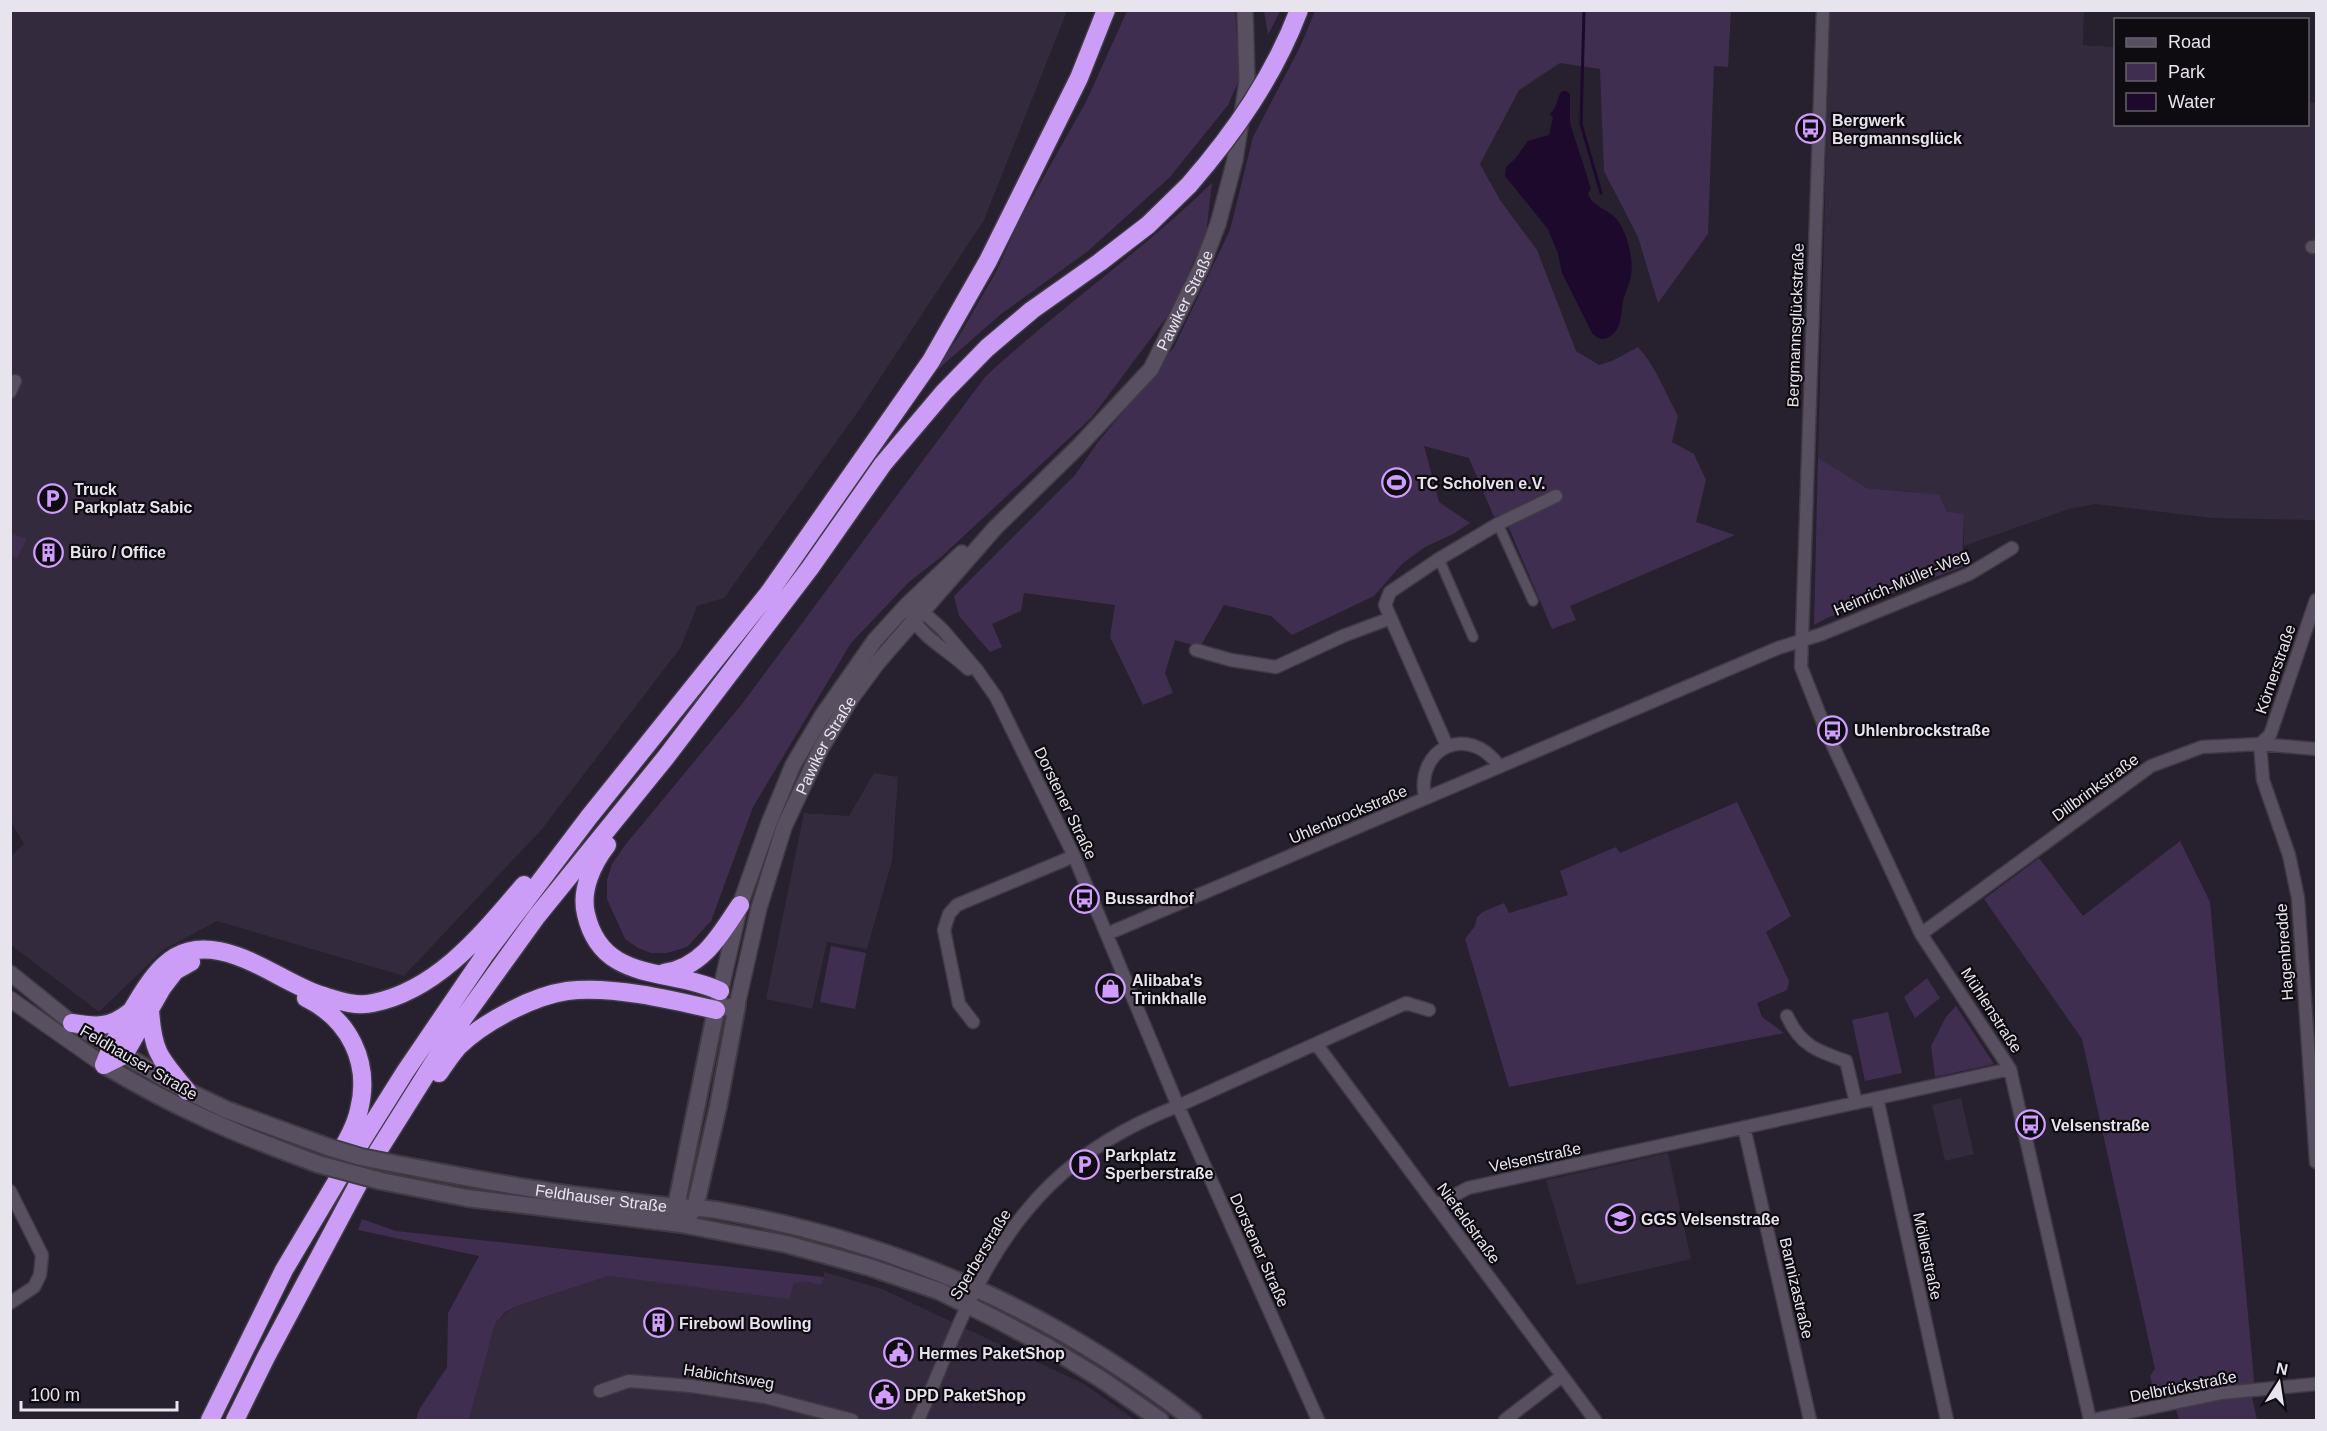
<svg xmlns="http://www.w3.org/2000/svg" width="2327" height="1431" viewBox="0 0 2327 1431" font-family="Helvetica,sans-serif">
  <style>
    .built { fill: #342a3d }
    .green { fill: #402e51 }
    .water { fill: #1d092c }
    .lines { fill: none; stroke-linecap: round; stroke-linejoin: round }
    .stream { stroke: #1d092c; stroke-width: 3 }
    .pedestrian-casing { stroke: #403a45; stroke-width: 12 }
    .minor-casing { stroke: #403a45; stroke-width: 15 }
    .tertiary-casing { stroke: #403a45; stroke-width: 18 }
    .secondary-casing { stroke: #403a45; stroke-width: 20 }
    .motorway-casing { stroke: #403a45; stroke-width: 21 }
    .pedestrian { stroke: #585060; stroke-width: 9 }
    .minor { stroke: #585060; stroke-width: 12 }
    .tertiary { stroke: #585060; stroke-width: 15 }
    .secondary { stroke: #585060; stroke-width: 16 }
    .motorway { stroke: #cb9df6; stroke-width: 18 }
    .secondary-bridge-casing { stroke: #403a45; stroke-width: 20; stroke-linecap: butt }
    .motorway-bridge-casing { stroke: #403a45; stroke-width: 21; stroke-linecap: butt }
    .secondary-bridge { stroke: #585060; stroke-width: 16 }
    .motorway-bridge { stroke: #cb9df6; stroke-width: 18 }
    .labels { text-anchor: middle; stroke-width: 4.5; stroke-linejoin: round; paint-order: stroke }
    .poi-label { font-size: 16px; font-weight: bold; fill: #e8e4ed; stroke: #0e0b11; text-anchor: start }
    .street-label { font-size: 16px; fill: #e8e4ed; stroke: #0e0b11 }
  </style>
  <rect width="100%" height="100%" fill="#27202e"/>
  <path class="built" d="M10,11H1067L984,220L857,413L724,598L697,606L681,647L542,829L404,976L217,921L163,950L99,1012L11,945V856L24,844L10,820Z
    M1830,11H2084L2083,45L2115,47L2116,124H2308V102L2316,103V520L2213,518L2095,504L2069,509L1964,546V514L1947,513L1911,492L1867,488L1818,459Z
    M874,773L898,777L892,861L867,949L827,942L812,1009L766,999L804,813L849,816Z
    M1961,1098L1974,1154L1945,1161L1932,1105Z
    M1668,1153L1691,1259L1577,1285L1546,1180Z
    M824,1272L882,1289L1084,1384L1135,1420H469L495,1324L504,1314L517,1306L609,1276L653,1280L794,1283L810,1282L824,1277Z"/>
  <path class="green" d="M1127,11H1235L1240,78L1228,105L1170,177L1088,251L1001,314L935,372L962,331L997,270L1020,219L1086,102Z
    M1264,11H1280L1268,35Z
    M1315,11H1731L1728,67L1714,66L1708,234L1658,303L1638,237L1604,171L1600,69L1560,63L1519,90L1480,164L1500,200L1537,250L1576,351L1599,365L1612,361L1638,347C1656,367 1665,392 1678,416L1672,442L1694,454L1706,480L1696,522L1735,535L1570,606L1576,620L1552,629L1503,514L1494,517L1469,458L1424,446L1439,502L1470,523L1453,534L1425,547L1403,563L1374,596L1292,635L1271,616L1224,605L1200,647L1175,640L1165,673L1173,693L1143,705L1110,637L1115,605L1024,593L1021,611L992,624L1002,647L990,652L959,616L954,596L1075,475L1098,442L1140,392L1174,347L1230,230L1253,137L1301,45Z
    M1212,183L1206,234L1172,310L1092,417L941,557L909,582L851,643L753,807L711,921L687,947L667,953H651L638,948L625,939L607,899V880L612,864L626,844L742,704L985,377C1058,309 1140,253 1212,183Z
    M1818,458L1867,488L1939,495L1947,512L1964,514L1962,567L1827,618L1814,625Z
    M11,533L27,539L17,558L11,555Z
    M1737,802L1791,916L1766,932L1789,981L1787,990L1757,1003L1762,1017L1784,1033L1509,1087L1465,939L1475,926L1477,917L1483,912L1504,903L1509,913L1568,895L1560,871L1616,847L1620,853Z
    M2180,841L2210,902L2254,1380L2252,1397L2257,1420H2179L2174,1402L2157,1405L2150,1376L2155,1369L2082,1039L1984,899L2039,858L2083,916Z
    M831,946L866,953L855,1009L820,1002Z
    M1927,978L1940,998L1915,1018L1904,997Z
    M1956,1006L1994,1064L1935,1077L1931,1046L1946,1017Z
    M1888,1012L1902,1073L1865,1081L1852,1020Z
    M362,1219L396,1231L824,1277L821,1285L810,1282L794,1283L789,1299L609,1276L517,1306L504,1313L495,1324L469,1420H416L419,1410L447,1367L448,1313L479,1256L358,1230Z"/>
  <path class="water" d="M1562,91H1566L1570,94V123L1591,189L1588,193C1592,208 1610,209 1618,221C1627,233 1634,259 1631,275C1630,284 1625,292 1623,301C1621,312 1622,324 1615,332C1607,341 1599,341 1592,333L1562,273L1558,254L1548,229L1505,176L1506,167L1515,159L1528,141L1549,135L1553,118L1550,114C1558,107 1556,98 1562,91Z"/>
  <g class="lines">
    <path class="stream" d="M1584,10L1581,124L1601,193"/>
    <defs>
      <path id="pedestrian" d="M1498,524L1533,601
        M1439,559L1473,637"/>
      <path id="minor" d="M1823,10L1801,667L1827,733L1921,934L2010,1069L2090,1420
        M2312,247H2316
        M10,392L15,381
        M915,608L922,611L942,629L977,670L996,697L1074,856L1178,1106L1318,1420
        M910,613C921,638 949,650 968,669
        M1196,650L1231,660L1276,667L1343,636L1391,618
        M2260,744L2263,780L2289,855L2298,898L2316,1162
        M2260,744L2270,735L2316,600
        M1447,746L1385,605L1390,592L1439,559L1498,524L1556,496
        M1425,798C1415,747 1469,723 1499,766
        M1107,934L1778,648L1822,634L1969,574L2012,548
        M1921,934L2151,766L2202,747L2260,744L2316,749
        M1787,1016C1800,1045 1817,1051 1846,1061L1856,1103
        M973,1022L959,1004L944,930L949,914L957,905L1074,856
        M1317,1045L1595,1420
        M1877,1098L1947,1420
        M1744,1127L1810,1420
        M10,1191L42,1255L40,1275L34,1287L10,1303
        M1436,1205L1468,1188L2010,1069
        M600,1391L629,1381L691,1386L765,1397L852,1420
        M918,1420C935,1383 949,1344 967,1307C1014,1207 1074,1146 1178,1106L1406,1003L1429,1010
        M1505,1420L1562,1376
        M2092,1420L2222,1393L2316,1384"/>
      <g id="tertiary">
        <path d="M10,973L72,1023L122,1054"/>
        <path d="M10,999L104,1065"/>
        <path id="s1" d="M737,1005L759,908L784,827L821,748L850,700L878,662L995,528L1079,446L1151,369L1202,266L1218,224L1235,160L1247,82L1245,10"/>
        <path d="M737,1005L716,1010L740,905L769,823L793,765L822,716L875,640L907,605L962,553"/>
      </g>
      <g id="secondary">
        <path d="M124,1055L187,1091L227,1110L328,1147"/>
        <path d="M104,1065C175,1108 241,1136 318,1164"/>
        <path id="s2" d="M391,1163C455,1175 518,1188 583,1196C614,1200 646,1204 677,1207C692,1208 708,1208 722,1211C899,1243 1051,1310 1193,1420"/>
        <path d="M381,1181L467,1198L681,1224L786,1244L869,1267L939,1291L996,1319L1050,1348L1101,1379L1160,1420"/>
        <path d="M678,1215L676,1207L716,1010"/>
        <path d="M688,1216L695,1208L718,1107L737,1005"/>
      </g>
      <path id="motorway" d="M607,845C593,863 580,890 586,914C602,984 668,967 720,991
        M664,973C703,967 720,935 740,905
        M306,998C349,1019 371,1062 359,1110C355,1128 345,1144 336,1160
        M150,1010C153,1054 160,1058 187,1091
        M72,1023C97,1027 110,1028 130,1012
        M104,1065C112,1044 123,1024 135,1005C161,961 183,937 237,956C266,966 291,985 320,995C337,1000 355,1007 373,1003C438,990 483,933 524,885
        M104,1065L124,1055L162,988L175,971L191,962
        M439,1073C445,1064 451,1055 458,1047C482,1023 532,996 567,991C611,985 673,1000 716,1010
        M210,1420L284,1270L344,1169L405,1072L486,953L589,817L768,594L931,361L988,261L1079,78L1106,10
        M235,1420L266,1357L363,1175L449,1038L537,916L666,757L810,568L883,464L944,392L987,348L1032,310L1100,262L1148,225L1189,185"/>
    </defs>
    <use href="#pedestrian" class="pedestrian-casing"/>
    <use href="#minor" class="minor-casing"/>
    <use href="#tertiary" class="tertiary-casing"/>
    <use href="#secondary" class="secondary-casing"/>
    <use href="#motorway" class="motorway-casing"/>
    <use href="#pedestrian" class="pedestrian"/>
    <use href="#minor" class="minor"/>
    <use href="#tertiary" class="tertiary"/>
    <use href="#secondary" class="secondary"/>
    <use href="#motorway" class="motorway"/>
    <defs>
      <path id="secondary-bridge" d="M328,1147L361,1157L391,1163
        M318,1164L381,1181"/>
      <path id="motorway-bridge" d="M1189,185C1235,132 1274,76 1299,10"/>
    </defs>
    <use href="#secondary-bridge" class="secondary-bridge-casing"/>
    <use href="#motorway-bridge" class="motorway-bridge-casing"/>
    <use href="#secondary-bridge" class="secondary-bridge"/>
    <use href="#motorway-bridge" class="motorway-bridge"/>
  </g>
  <defs>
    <symbol id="bus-ring" viewBox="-11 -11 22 22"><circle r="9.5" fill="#0e0b11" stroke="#d09dff" stroke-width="1.5"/><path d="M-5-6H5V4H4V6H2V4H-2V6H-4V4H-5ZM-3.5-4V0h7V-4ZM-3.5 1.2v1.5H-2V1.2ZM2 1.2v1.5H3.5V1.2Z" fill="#d09dff"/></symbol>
    <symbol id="stadium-ring" viewBox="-11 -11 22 22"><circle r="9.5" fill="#0e0b11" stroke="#d09dff" stroke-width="1.5"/><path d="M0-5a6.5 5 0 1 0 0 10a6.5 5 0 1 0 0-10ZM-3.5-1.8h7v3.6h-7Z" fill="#d09dff"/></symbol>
    <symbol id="parking-ring" viewBox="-11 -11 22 22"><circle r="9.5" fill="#0e0b11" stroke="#d09dff" stroke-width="1.5"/><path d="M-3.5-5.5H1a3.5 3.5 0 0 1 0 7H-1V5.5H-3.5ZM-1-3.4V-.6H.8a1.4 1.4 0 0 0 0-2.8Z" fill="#d09dff"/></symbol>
    <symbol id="building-ring" viewBox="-11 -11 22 22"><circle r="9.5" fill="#0e0b11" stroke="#d09dff" stroke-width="1.5"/><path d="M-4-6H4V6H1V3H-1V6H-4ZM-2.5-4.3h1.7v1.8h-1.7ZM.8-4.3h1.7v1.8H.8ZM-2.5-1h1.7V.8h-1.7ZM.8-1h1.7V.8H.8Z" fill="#d09dff"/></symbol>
    <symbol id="shop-ring" viewBox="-11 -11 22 22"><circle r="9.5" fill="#0e0b11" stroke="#d09dff" stroke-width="1.5"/><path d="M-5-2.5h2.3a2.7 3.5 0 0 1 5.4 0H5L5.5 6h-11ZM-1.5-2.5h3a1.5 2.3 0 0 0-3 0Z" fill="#d09dff"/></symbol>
    <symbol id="school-ring" viewBox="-11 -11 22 22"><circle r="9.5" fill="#0e0b11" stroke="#d09dff" stroke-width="1.5"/><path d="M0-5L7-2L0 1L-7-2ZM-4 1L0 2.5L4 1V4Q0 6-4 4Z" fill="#d09dff"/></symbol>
    <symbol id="civic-ring" viewBox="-11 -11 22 22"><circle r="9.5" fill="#0e0b11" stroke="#d09dff" stroke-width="1.5"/><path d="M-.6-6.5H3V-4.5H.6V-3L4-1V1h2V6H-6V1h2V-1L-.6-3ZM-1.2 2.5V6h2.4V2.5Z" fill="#d09dff"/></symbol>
  </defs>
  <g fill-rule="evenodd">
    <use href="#bus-ring" x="1794" y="112" width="33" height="33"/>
    <use href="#stadium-ring" x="1380" y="466" width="33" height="33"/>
    <use href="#parking-ring" x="36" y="482" width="33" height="33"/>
    <use href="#building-ring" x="32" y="536" width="33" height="33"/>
    <use href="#bus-ring" x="1816" y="714" width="33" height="33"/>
    <use href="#bus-ring" x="1068" y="882" width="33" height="33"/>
    <use href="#shop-ring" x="1094" y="972" width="33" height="33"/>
    <use href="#bus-ring" x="2014" y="1108" width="33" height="33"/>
    <use href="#parking-ring" x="1068" y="1148" width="33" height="33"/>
    <use href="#school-ring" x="1604" y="1202" width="33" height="33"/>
    <use href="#building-ring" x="642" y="1306" width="33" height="33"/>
    <use href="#civic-ring" x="882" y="1336" width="33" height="33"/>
    <use href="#civic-ring" x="868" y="1378" width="33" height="33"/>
  </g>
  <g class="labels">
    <g class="poi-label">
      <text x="1832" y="126">Bergwerk<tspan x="1832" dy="18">Bergmannsglück</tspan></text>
      <text x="1417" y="489">TC Scholven e.V.</text>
      <text x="74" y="495">Truck<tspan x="74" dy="18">Parkplatz Sabic</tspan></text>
      <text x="70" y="558">Büro / Office</text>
      <text x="1854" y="736">Uhlenbrockstraße</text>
      <text x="1105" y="904">Bussardhof</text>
      <text x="1132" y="986">Alibaba's<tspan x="1132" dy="18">Trinkhalle</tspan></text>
      <text x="2051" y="1131">Velsenstraße</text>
      <text x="1105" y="1161">Parkplatz<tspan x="1105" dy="18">Sperberstraße</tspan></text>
      <text x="1641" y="1225">GGS Velsenstraße</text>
      <text x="679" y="1329">Firebowl Bowling</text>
      <text x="919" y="1359">Hermes PaketShop</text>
      <text x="905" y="1401">DPD PaketShop</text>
    </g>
    <g class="street-label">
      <text dy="6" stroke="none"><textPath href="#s1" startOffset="852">Pawiker Straße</textPath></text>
      <text transform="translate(1795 325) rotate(-88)" y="6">Bergmannsglückstraße</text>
      <text transform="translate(1901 582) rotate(-23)" y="6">Heinrich-Müller-Weg</text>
      <text transform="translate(2275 669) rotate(-71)" y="6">Körnerstraße</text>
      <text dy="6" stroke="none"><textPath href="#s1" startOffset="276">Pawiker Straße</textPath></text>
      <text transform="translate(2095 787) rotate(-36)" y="6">Dillbrinkstraße</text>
      <text transform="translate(1066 803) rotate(64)" y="6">Dorstener Straße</text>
      <text transform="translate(1348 814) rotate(-23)" y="6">Uhlenbrockstraße</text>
      <text transform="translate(2284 952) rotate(-94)" y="6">Hagenbredde</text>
      <text transform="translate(1992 1010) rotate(57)" y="6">Mühlenstraße</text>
      <text transform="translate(139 1062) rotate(30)" y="6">Feldhauser Straße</text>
      <text transform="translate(1535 1157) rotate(-12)" y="6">Velsenstraße</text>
      <text dy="6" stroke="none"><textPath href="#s2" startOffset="213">Feldhauser Straße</textPath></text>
      <text transform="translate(1469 1223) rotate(54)" y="6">Niefeldstraße</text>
      <text transform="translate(1260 1250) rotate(66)" y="6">Dorstener Straße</text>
      <text transform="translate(980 1254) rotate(-59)" y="6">Sperberstraße</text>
      <text transform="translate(1928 1256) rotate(78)" y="6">Möllerstraße</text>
      <text transform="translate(1797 1288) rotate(77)" y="6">Bannizastraße</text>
      <text transform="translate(729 1376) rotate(9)" y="6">Habichtsweg</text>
      <text transform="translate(2183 1386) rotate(-11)" y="6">Delbrückstraße</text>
    </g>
  </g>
  <rect width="2327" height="1431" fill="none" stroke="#e8e4ed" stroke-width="24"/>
  <rect x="2114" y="18" width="195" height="108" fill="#0e0b11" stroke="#656269" stroke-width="1.5"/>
  <rect x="2126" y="38" width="30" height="9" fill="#585060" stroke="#656269" stroke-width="1.5"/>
  <text x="2168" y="48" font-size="18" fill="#e8e4ed">Road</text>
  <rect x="2126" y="63" width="30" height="18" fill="#402e51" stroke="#656269" stroke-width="1.5"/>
  <text x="2168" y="78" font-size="18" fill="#e8e4ed">Park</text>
  <rect x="2126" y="93" width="30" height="18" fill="#1d092c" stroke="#656269" stroke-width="1.5"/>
  <text x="2168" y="108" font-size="18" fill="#e8e4ed">Water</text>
  <g transform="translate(2279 1383) rotate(12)" stroke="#0e0b11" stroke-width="4.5" paint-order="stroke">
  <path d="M0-4.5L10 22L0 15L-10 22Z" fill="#e8e4ed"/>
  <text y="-9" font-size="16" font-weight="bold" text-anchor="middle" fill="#e8e4ed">N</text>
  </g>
  <path d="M21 1401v9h156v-9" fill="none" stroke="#e8e4ed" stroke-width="3"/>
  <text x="30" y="1401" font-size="18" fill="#e8e4ed" stroke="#0e0b11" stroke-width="4.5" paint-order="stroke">100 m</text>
</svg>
